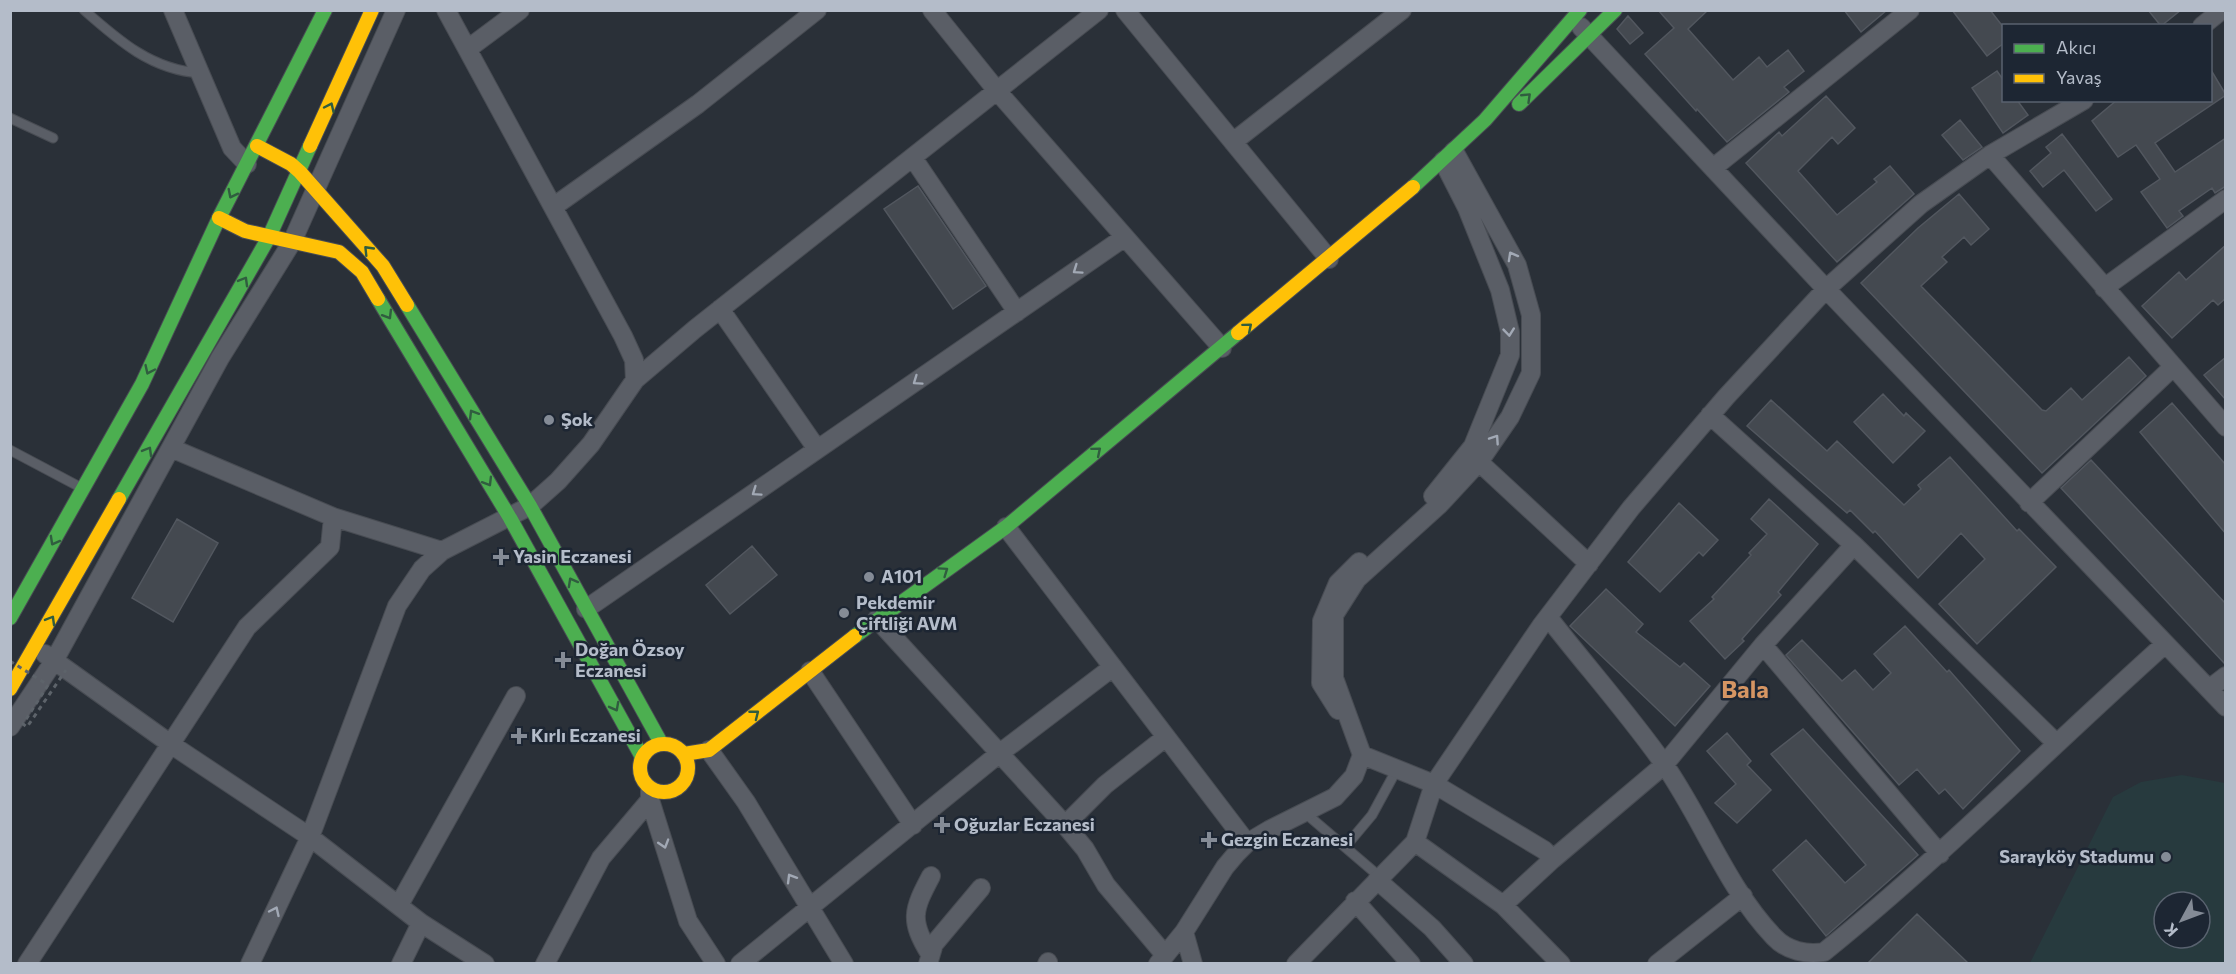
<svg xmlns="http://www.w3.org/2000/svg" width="2236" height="974" viewBox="0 0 2236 974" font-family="Commissioner,sans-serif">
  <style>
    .green { fill: #273a3e; fill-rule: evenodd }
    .building { fill: #444950; stroke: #52575f; stroke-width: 1.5 }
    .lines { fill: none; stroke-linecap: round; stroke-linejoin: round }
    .lane-casing { stroke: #484c53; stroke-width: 11 }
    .street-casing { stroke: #484c53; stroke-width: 20 }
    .fast-casing { stroke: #484c53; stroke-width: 16 }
    .slow-casing { stroke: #484c53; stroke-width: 16 }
    .lane { stroke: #5a5e66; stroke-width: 9 }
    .street { stroke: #5a5e66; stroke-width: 18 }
    .fast { stroke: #4caf50; stroke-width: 14 }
    .slow { stroke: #ffc107; stroke-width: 14 }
    .path-bridge { stroke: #5d636a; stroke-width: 3; stroke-dasharray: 4.5 4.5; stroke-linecap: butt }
    .oneway { stroke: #305d3f }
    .oneway2 { stroke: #a2a9b5 }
    .poi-dot { fill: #848b96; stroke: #1d2633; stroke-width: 2 }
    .labels { text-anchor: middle; stroke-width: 5; stroke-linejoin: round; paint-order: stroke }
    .poi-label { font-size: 18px; font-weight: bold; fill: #b4bcc9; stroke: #1d2633; text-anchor: start }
    .district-label { font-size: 24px; font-weight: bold; fill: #d59563; stroke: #1d2633 }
  </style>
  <rect width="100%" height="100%" fill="#2a3038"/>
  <path class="green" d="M2182,775L2225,783V963H2030L2113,797L2141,782ZM2164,902H2200V938H2164Z"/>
  <path class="building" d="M1658,10H1708L1688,29L1733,80L1759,57L1767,67L1788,50L1804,71L1784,87L1789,92L1727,142L1697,109L1696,111L1645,54L1674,28Z
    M1844,10H1887L1861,32Z
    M1952,10H1990L2004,28V43L1987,56Z
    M2148,10H2181L2161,26Z
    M1628,16L1643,33L1630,44L1617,29Z
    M2211,70L2226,95L2155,143L2175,172L2226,138V186L2215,193L2212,188L2179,211L2183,216L2167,228L2141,192L2160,179L2136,145L2118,157L2092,121L2117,100H2211Z
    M1997,71L2004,81V100H2017L2028,115L2003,133L1972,88Z
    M1826,96L1855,128L1838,144L1832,137L1798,171L1837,215L1877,182L1874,179L1890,166L1914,194L1837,262L1746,163L1779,132L1782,136Z
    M1960,120L1982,147L1963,160L1942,135Z
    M2062,134L2112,199L2096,211L2064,170L2043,187L2030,171L2051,153L2046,147Z
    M918,186L986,286L953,309L884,209Z
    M1959,194L1989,229L1971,245L1964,237L1942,257L1947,262L1921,286L2042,410L2046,411L2071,388L2082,400L2129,357L2146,376L2042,473L1861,283L1918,228Z
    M2226,245V298L2218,305L2213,300L2172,338L2142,306L2179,272L2186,280Z
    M2226,357V400L2204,375Z
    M1883,394L1904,416L1906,413L1925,431L1893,463L1854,422Z
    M1771,400L1827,451L1837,441L1904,505L1921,489L1918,485L1950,457L2017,531L2019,529L2056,567L1977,644L1939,604L1985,559L1961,533L1918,578L1875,531L1873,533L1850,510L1847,513L1747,426Z
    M2172,403L2226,465V534L2140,432Z
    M2091,460L2226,604V665L2061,488Z
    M1769,499L1818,544L1778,592L1781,595L1742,639L1744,641L1725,659L1690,621L1714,599L1712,597L1751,555L1749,553L1767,534L1751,519Z
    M1679,503L1718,540L1703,556L1699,552L1660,592L1628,562Z
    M177,519L218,543L173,622L132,598Z
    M752,546L777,575L730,614L706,585Z
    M1606,589L1643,624L1636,632L1680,667L1684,663L1710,686L1675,726L1570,626Z
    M1905,626L1947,672L1949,670L2020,751L1963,809L1945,789L1939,794L1917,769L1899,785L1786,655L1802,640L1842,681L1855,670L1873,690L1891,673L1874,654Z
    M1803,729L1918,855L1826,936L1773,870L1806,840L1845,883L1866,865L1771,754Z
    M1727,733L1751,761L1747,765L1771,790L1737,823L1715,803L1736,784L1707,751Z
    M1917,914L1968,963H1868Z"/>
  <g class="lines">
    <defs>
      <path id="lane" d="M84,10C119,41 152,70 200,73
        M10,118L53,138
        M10,450L78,486
        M1304,812L1380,877
        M1346,846L1372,815L1397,769"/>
      <path id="street" d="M173,10L232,148L247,164
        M446,10L623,336L634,360L635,380
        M932,10L998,92L1222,348
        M1125,10L1329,259
        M2202,26L2222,10
        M1581,27L1826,289L2226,707
        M469,48L520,10
        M1233,142L1402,10
        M1990,155L2226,427
        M913,158L1017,312
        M1713,168L1910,10
        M553,207L698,104L817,10
        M2104,288L2226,199
        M720,309L817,449
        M1710,415L1854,545L2055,742
        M171,448L333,517L442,551
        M1479,462L1589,564
        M1433,496L1473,446L1510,355V332L1500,290L1467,208L1443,161
        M2029,503L2173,367
        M1006,527L1247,843
        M586,609L1125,237
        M1548,617C1586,666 1628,713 1664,764C1703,820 1727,888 1774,937C1787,951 1807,955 1824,952C1943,856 2051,746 2165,644
        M877,619L1065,825L1085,849L1106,885L1165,955
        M1763,645L1940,854
        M45,654L172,745L310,837L421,923L485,964
        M810,671L913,825
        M2209,689L2226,676
        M1338,710L1321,683L1322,621L1338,583L1359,562
        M10,727L54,661L220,358L292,242L396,10
        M709,750L746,802L844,964
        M1362,755L1434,784L1544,850L1553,859
        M650,790V800L688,921L716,964
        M1065,825L1105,785L1166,737
        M1415,842L1503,905L1561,964
        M1377,880L1432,928L1464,964
        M1355,901L1411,964
        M399,905L516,696
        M1503,905L1553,859L1664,765L1763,645L1854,545
        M1184,932L1193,964
        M930,954C909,920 913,910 931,876
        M27,964L247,627L330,547L333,517
        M250,964L310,837L397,606L422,569L442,551L530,506L558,481L591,444L635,380L695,329L1099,10
        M401,964L421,923
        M545,964L601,858L650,800
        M740,964L1000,753L1113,667
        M928,964L934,944L981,888
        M1047,964L1048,962
        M1158,964L1184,932L1225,867L1236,854L1247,843L1269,830L1335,797L1354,776L1362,755L1334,678V615L1357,579L1440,504L1479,462L1510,417L1531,373V315L1517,265L1454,151
        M1296,964L1415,842L1434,784L1541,626L1631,508L1726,397L1826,289L1921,204L1990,155L2084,100
        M1657,964L1743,896"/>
      <path id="fast" d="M1519,104L1615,10
        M1413,187L1485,120L1580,10
        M378,299L510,518L642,757
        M407,305L530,506L661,743
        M119,499L269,237L310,146
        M10,618L142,384L219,218L325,10
        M855,636L1006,527L1238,333"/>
      <path id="slow" d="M257,146L291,164L300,172L383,266L407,305
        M310,146L372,10
        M219,218L245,231L339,252L362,272L378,299
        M1238,333L1413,187
        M10,689L119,499
        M640 768a24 24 0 1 1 48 0a24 24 0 1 1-48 0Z
        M684,754L709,750L855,636"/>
    </defs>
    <use href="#lane" class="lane-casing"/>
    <use href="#street" class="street-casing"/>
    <use href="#fast" class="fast-casing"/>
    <use href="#slow" class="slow-casing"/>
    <use href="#lane" class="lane"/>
    <use href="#street" class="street"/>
    <use href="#fast" class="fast"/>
    <use href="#slow" class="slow"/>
    <path class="path-bridge" d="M10,661L48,685L23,724L27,727L66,670"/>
  </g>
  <defs><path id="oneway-chevron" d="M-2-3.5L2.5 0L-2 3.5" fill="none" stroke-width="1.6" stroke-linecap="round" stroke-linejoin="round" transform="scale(1.5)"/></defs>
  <g class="oneway">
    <use href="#oneway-chevron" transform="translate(1527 97) rotate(-44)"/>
    <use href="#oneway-chevron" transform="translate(330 107) rotate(-65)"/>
    <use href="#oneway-chevron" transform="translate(232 194) rotate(117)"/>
    <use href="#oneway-chevron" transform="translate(368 250) rotate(-134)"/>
    <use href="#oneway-chevron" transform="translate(244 281) rotate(-60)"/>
    <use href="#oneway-chevron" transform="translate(388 315) rotate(59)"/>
    <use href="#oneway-chevron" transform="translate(1248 327) rotate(-40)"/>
    <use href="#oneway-chevron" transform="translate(149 370) rotate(115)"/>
    <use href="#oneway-chevron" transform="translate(473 414) rotate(-121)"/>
    <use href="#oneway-chevron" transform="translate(148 451) rotate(-60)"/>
    <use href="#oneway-chevron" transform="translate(1097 451) rotate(-40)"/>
    <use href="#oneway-chevron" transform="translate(488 482) rotate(59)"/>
    <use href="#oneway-chevron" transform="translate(54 541) rotate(119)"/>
    <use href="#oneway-chevron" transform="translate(944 571) rotate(-35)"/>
    <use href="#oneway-chevron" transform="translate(572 582) rotate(-119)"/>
    <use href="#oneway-chevron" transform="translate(51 620) rotate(-60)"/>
    <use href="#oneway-chevron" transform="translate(615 707) rotate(62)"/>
    <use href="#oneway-chevron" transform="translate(755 714) rotate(-38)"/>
  </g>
  <g class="oneway2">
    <use href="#oneway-chevron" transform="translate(1512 256) rotate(-119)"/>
    <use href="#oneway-chevron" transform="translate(1077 270) rotate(145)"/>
    <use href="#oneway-chevron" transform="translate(1509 332) rotate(84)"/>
    <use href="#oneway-chevron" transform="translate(917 381) rotate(145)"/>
    <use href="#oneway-chevron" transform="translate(1495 439) rotate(-56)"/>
    <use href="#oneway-chevron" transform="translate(756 492) rotate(145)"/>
    <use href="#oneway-chevron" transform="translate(664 844) rotate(73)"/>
    <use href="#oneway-chevron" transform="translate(791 878) rotate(-121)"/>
    <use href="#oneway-chevron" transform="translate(275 911) rotate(-65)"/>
  </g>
  <g class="poi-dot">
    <circle cx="549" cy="420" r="6"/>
    <path d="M498 548h6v6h6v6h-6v6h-6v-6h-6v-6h6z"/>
    <circle cx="869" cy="577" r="6"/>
    <circle cx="844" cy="613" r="6"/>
    <path d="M560 651h6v6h6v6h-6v6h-6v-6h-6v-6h6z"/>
    <path d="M516 727h6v6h6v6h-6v6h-6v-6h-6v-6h6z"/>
    <path d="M939 816h6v6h6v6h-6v6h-6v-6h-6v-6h6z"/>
    <path d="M1206 831h6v6h6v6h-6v6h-6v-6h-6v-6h6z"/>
    <circle cx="2166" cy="857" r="6"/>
  </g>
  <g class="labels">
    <g class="poi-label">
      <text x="561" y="426">Şok</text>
      <text x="513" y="563">Yasin Eczanesi</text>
      <text x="881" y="583">A101</text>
      <text x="856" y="609">Pekdemir<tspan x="856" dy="21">Çiftliği AVM</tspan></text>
      <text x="575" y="656">Doğan Özsoy<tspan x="575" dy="21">Eczanesi</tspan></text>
      <text x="531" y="742">Kırlı Eczanesi</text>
      <text x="954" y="831">Oğuzlar Eczanesi</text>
      <text x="1221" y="846">Gezgin Eczanesi</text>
      <text x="2154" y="863" text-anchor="end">Sarayköy Stadumu</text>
    </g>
    <g class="district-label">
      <text x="1745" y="698">Bala</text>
    </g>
  </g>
  <rect width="2236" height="974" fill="none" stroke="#b4bcc9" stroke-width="24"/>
  <rect x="2002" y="24" width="210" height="78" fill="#1d2633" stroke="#59626f" stroke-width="1.5"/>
  <rect x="2014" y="44" width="30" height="9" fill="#4caf50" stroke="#59626f" stroke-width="1.5"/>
  <text x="2056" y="54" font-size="18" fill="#b4bcc9">Akıcı</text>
  <rect x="2014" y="74" width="30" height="9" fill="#ffc107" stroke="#59626f" stroke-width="1.5"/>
  <text x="2056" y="84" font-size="18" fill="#b4bcc9">Yavaş</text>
  <g transform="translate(2182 920) rotate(229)"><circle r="28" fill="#1d2633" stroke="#59626f" stroke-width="1.5"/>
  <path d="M0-4.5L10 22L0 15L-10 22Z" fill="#848b96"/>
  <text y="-9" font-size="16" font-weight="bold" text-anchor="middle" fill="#b4bcc9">K</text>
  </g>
</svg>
